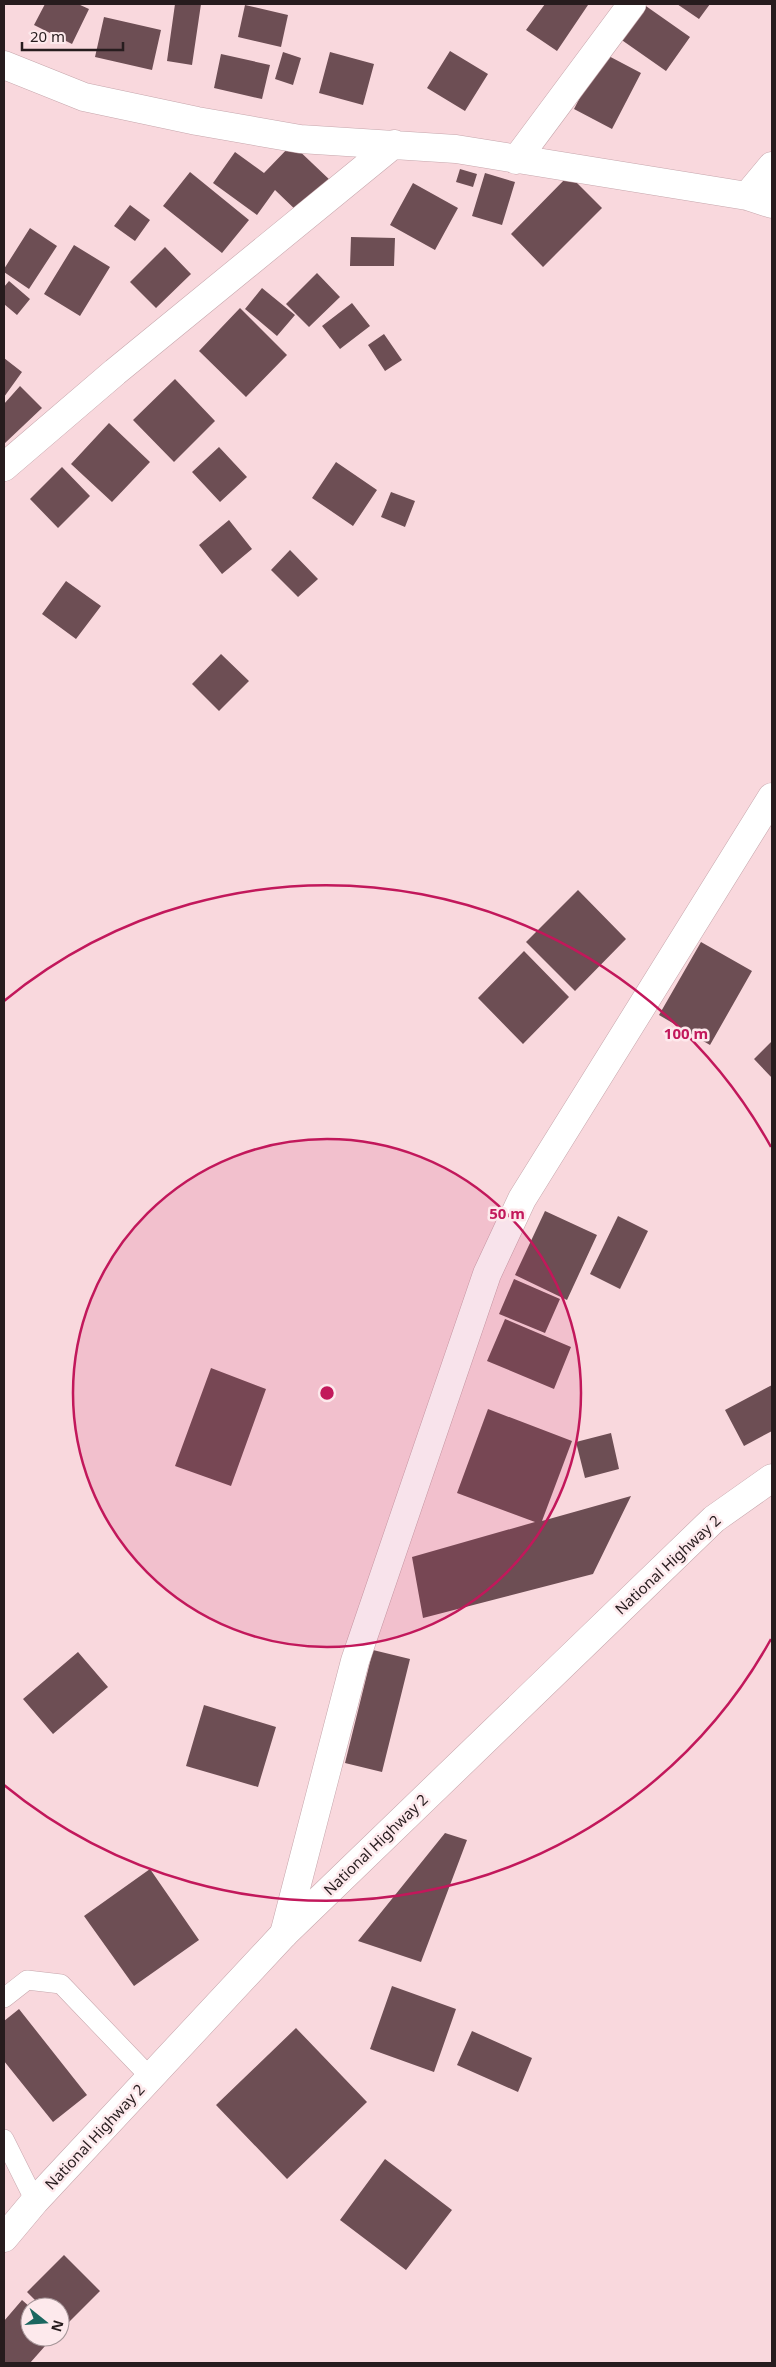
<svg xmlns="http://www.w3.org/2000/svg" width="776" height="2367" viewBox="0 0 776 2367" font-family="'Noto Sans',sans-serif">
  <style>
    .building { fill: #6d4e54 }
    .lines { fill: none; stroke-linecap: round; stroke-linejoin: round }
    .service-casing { stroke: #c6a6ac; stroke-width: 20 }
    .minor-casing { stroke: #c6a6ac; stroke-width: 29 }
    .trunk-casing { stroke: #c6a6ac; stroke-width: 29 }
    .service { stroke: #fff; stroke-width: 19 }
    .minor { stroke: #fff; stroke-width: 28 }
    .trunk { stroke: #fff; stroke-width: 28 }
    .ring { fill: none; stroke: #c2185b; stroke-width: 2.5 }
    .labels { text-anchor: middle; stroke-width: 5; stroke-linejoin: round; paint-order: stroke }
    .street-label { font-size: 15px; fill: #271c1e; stroke: #fde9ec }
    .centre { fill: #c2185b; stroke: #fde9ec; stroke-width: 2.5 }
    .ring-label { font-size: 15px; text-anchor: middle; font-weight: bold; fill: #c2185b; stroke: #fde9ec; stroke-width: 5; stroke-linejoin: round; paint-order: stroke }
  </style>
  <rect width="100%" height="100%" fill="#f9d8dd"/>
  <path class="building" d="M45,4H78L89,9L72,44L34,25Z
    M175,4H201L192,65L167,61Z
    M545,4L588,5L557,51L526,30Z
    M643,4L690,37L666,71L616,36Z
    M677,4H710L699,19Z
    M245,5L288,15L281,47L238,37Z
    M104,17L161,30L152,70L95,57Z
    M450,51L488,74L465,111L427,88Z
    M283,52L301,58L293,85L275,79Z
    M330,52L374,64L363,105L319,93Z
    M603,53L641,73L612,129L574,109Z
    M221,54L270,65L262,99L214,88Z
    M292,144L332,182L301,215L275,190L257,215L213,183L235,152L264,173Z
    M460,169L477,174L473,187L456,182Z
    M190,172L249,220L222,253L163,206Z
    M485,173L515,182L502,225L472,216Z
    M569,175L602,208L543,267L511,234Z
    M413,183L458,208L435,250L390,225Z
    M130,205L150,220L135,241L114,226Z
    M30,228L57,246L29,289L4,272V269Z
    M351,237L395,238L394,266H350Z
    M74,245L110,267L80,316L44,294Z
    M165,247L191,274L156,308L130,282Z
    M317,273L340,297L309,327L286,304Z
    M9,281L30,299L17,315L4,304V287Z
    M262,288L295,315L277,336L245,309Z
    M352,303L370,326L340,349L322,326Z
    M240,308L287,355L246,397L199,351Z
    M384,334L402,360L385,371L368,345Z
    M4,358L22,372L4,397Z
    M175,379L215,421L174,462L133,420Z
    M20,386L42,408L4,444V404Z
    M109,423L150,462L112,502L71,464Z
    M219,447L247,477L220,502L192,472Z
    M336,462L377,490L353,526L312,498Z
    M62,467L90,496L58,528L30,499Z
    M391,492L415,501L405,527L381,517Z
    M229,520L252,549L222,574L199,545Z
    M290,550L318,579L298,597L271,570Z
    M66,581L101,606L76,639L42,614Z
    M221,654L249,681L219,711L192,684Z
    M578,890L626,939L575,991L526,942Z
    M701,942L752,971L710,1045L659,1015Z
    M524,951L569,997L523,1044L478,998Z
    M772,1041V1078L754,1059Z
    M545,1211L597,1235L567,1300L515,1275Z
    M618,1216L648,1231L620,1289L590,1274Z
    M514,1279L560,1299L545,1333L499,1314Z
    M505,1319L571,1347L554,1389L487,1361Z
    M211,1368L266,1389L231,1486L175,1466Z
    M772,1385V1431L744,1446L725,1410Z
    M488,1409L572,1441L542,1521L631,1496L593,1574L423,1618L412,1557L535,1522L457,1493Z
    M611,1433L619,1469L585,1478L576,1442Z
    M373,1650L410,1659L382,1772L345,1763Z
    M78,1652L108,1687L53,1734L23,1699Z
    M204,1705L276,1727L258,1787L186,1766Z
    M445,1833L467,1840L421,1962L358,1941Z
    M150,1869L199,1940L134,1986L84,1916Z
    M392,1986L456,2009L434,2072L370,2049Z
    M19,2009L87,2095L53,2122L4,2061V2021Z
    M296,2028L367,2102L287,2179L216,2105Z
    M472,2031L532,2058L518,2092L457,2065Z
    M385,2159L452,2210L406,2270L340,2220Z
    M64,2255L100,2291L63,2328L60,2325V2307H42L27,2292Z
    M22,2300L30,2307V2337H53L30,2363H5L4,2321Z"/>
  <g class="lines">
    <defs>
      <path id="service" d="M4,1998L27,1980L61,1984L150,2077
        M4,2139L35,2201"/>
      <path id="minor" d="M4,65L84,97L197,121L300,139L456,149L747,196L772,204
        M516,160L632,4
        M747,196L772,166
        M4,467L115,372L394,144
        M284,1934L355,1661L487,1274L522,1199L772,797"/>
      <path id="trunk" d="M4,2238L35,2201L284,1934L714,1519L772,1478"/>
    </defs>
    <use href="#service" class="service-casing"/>
    <use href="#minor" class="minor-casing"/>
    <use href="#trunk" class="trunk-casing"/>
    <use href="#service" class="service"/>
    <use href="#minor" class="minor"/>
    <use href="#trunk" class="trunk"/>
  </g>
  <circle cx="327" cy="1393" r="254" fill="#c2185b" fill-opacity=".12"/>
  <g class="ring">
    <circle cx="327" cy="1393" r="254"/>
    <path d="M771 1639A508 508 0 0 1 4 1785M4 1001A508 508 0 0 1 771 1147"/>
  </g>
  <g class="labels">
    <g class="street-label">
      <text transform="translate(668 1565) rotate(-43)" y="5">National Highway 2</text>
      <text transform="translate(376 1845) rotate(-44)" y="5">National Highway 2</text>
      <text transform="translate(95 2137) rotate(-47)" y="5">National Highway 2</text>
    </g>
  </g>
  <circle cx="327" cy="1393" r="8" class="centre"/>
  <g class="ring-label">
    <text x="686" y="1039">100 m</text>
    <text x="507" y="1219">50 m</text>
  </g>
  <rect width="776" height="2367" fill="none" stroke="#271c1e" stroke-width="10"/>
  <g transform="translate(45 2322) rotate(107)"><circle r="24" fill="#fde9ec" stroke="#a7979a"/>
  <path d="M0-4L9 19L0 12L-9 19Z" fill="#1b6760"/>
  <text y="-8" font-size="14" font-weight="bold" text-anchor="middle" fill="#271c1e">N</text>
  </g>
  <path d="M22 42v8h101v-8" fill="none" stroke="#271c1e" stroke-width="2.5"/>
  <text x="30" y="42" font-size="15" fill="#271c1e" stroke="#fde9ec" stroke-width="4" paint-order="stroke">20 m</text>
</svg>
